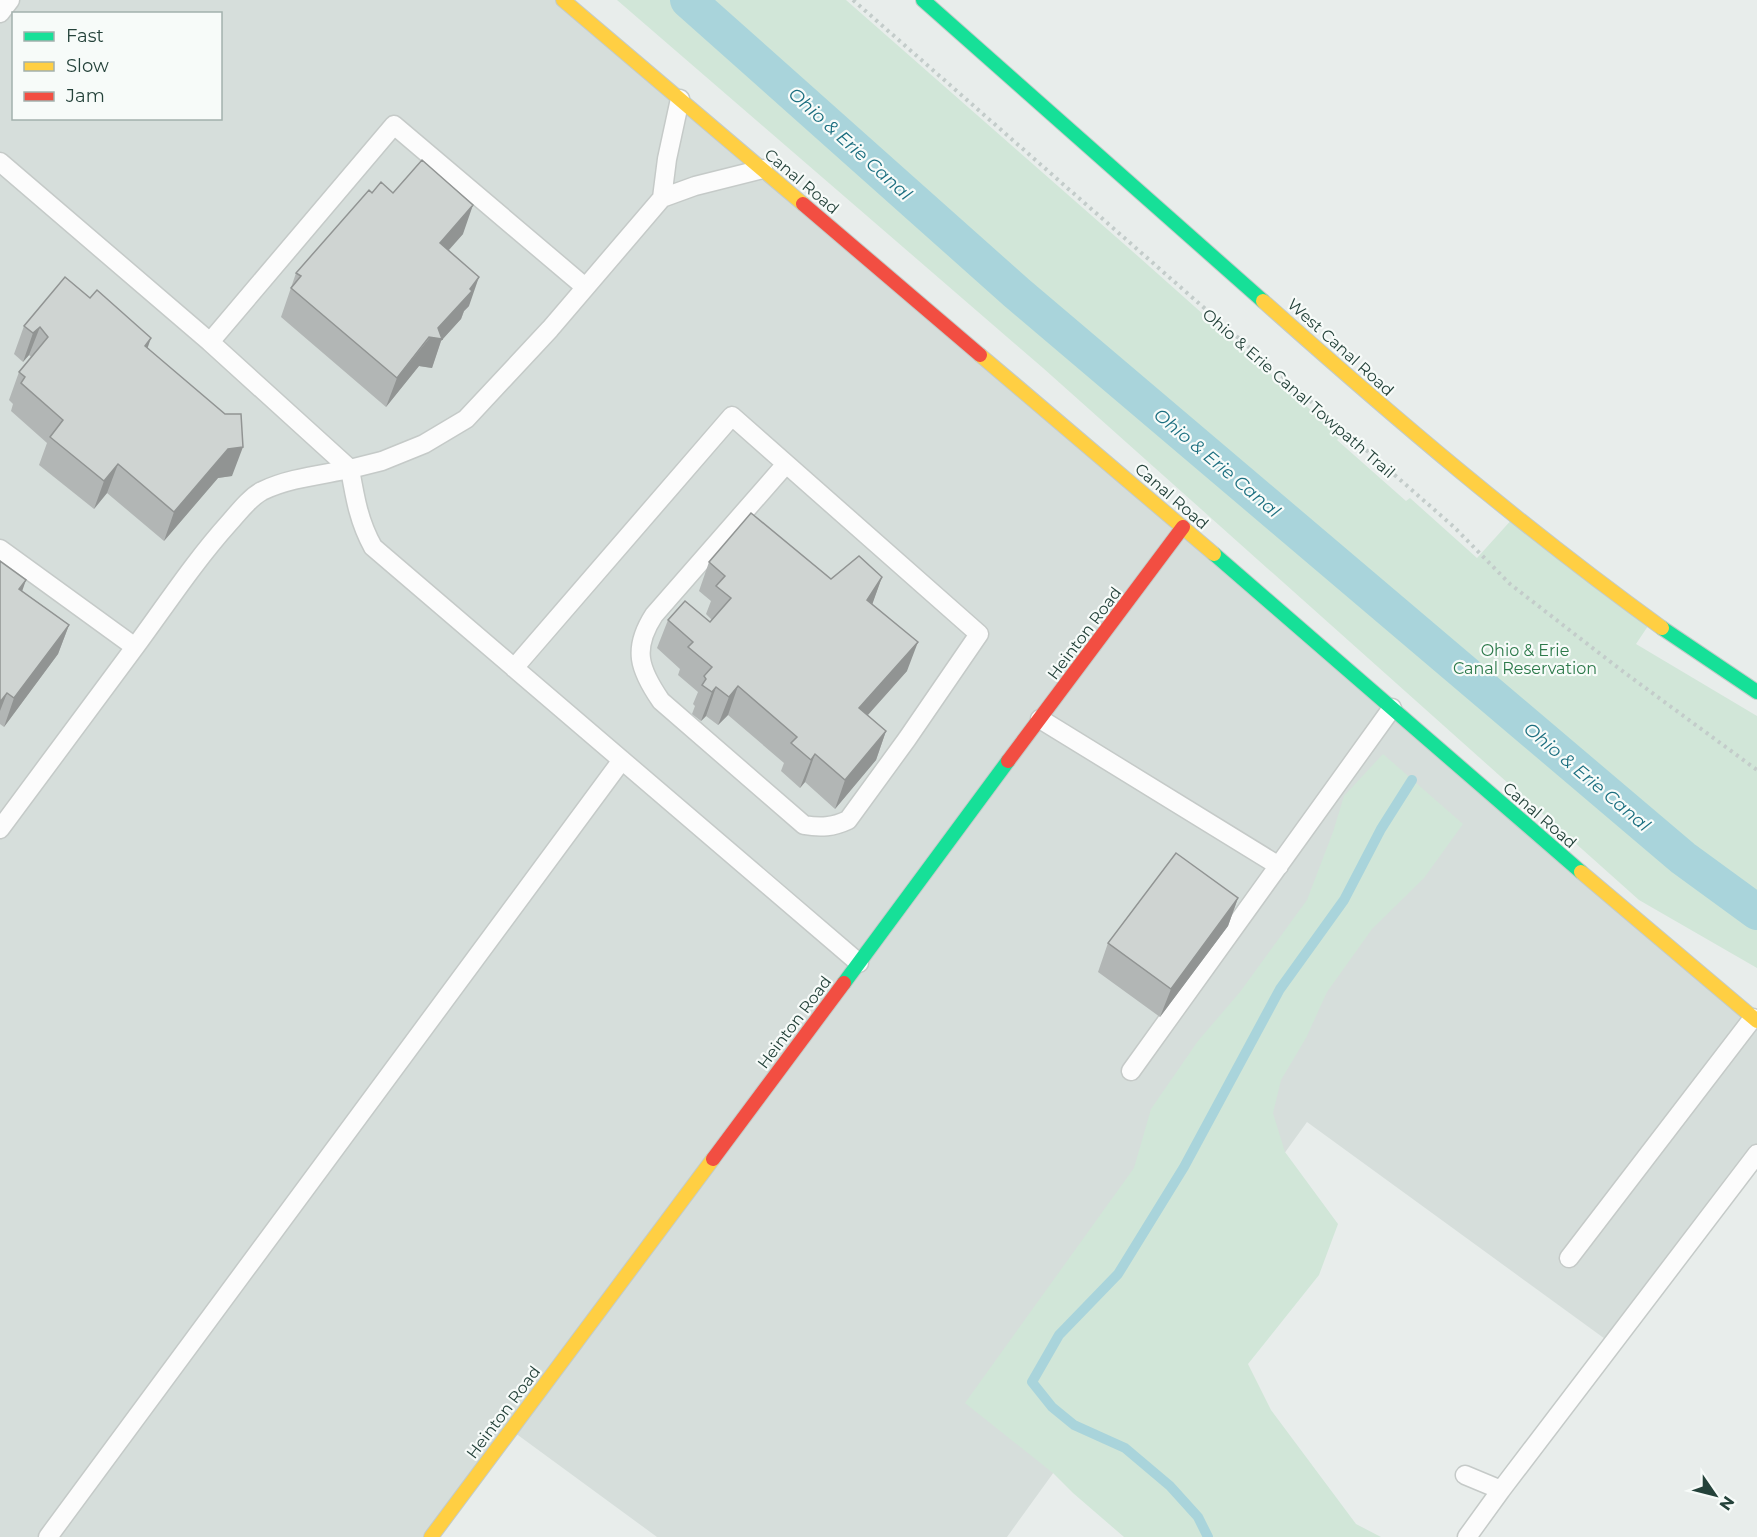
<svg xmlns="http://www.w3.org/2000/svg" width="1757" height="1537" viewBox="0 0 1757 1537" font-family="Montserrat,sans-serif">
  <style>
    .built { fill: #d6dedb; fill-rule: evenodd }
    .green { fill: #d1e6d8 }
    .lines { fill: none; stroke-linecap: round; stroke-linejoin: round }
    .stream { stroke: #a9d4db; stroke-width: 10 }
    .canal { stroke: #a9d4db; stroke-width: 36 }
    .lane-casing { stroke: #c5cac8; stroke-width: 21 }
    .fast-casing { stroke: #c3cbc8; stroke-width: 16 }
    .slow-casing { stroke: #c3cbc8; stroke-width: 16 }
    .jam-casing { stroke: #c3cbc8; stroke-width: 16 }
    .path { stroke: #c3ccca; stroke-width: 4; stroke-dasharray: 3 4.5; stroke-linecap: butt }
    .lane { stroke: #fcfcfc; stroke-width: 18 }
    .fast { stroke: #16e098; stroke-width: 14 }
    .slow { stroke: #ffcf43; stroke-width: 14 }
    .jam { stroke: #f24e42; stroke-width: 14 }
    .wall { fill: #b2b6b5 }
    .shaded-wall { fill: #919493 }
    .building { fill: #cfd4d2; stroke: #919493; stroke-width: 1.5 }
    .labels { text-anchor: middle; stroke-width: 4.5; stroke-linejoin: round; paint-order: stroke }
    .street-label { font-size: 16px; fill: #24423a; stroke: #f7fbf9 }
    .park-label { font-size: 16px; fill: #2d7a4b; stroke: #f7fbf9 }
    .water-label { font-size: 18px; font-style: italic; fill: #1c6f80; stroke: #f7fbf9 }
  </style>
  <rect width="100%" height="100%" fill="#e8edeb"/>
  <path class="built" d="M0,0H564L1757,1021V1154L1612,1344L1307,1122L1007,1537H657L511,1430L431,1537H0ZM14,14H220V118H14Z"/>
  <path class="green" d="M617,0H846L1140,258L1340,436L1337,440L1406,501L1410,498L1477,558L1514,517L1648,626L1636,644L1757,716V968L1639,900L1043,368Z
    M1383,754L1463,824L1424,878L1372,929L1327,992L1306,1038L1281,1080L1273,1113L1285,1152L1338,1224L1319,1275L1248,1364L1271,1410L1356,1524L1381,1537H1124L1073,1493L1053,1473L965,1403L1134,1168L1151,1109L1198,1041L1240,992L1307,900L1333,832L1344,796Z"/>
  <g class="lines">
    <path class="stream" d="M1208,1537L1198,1517L1170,1486L1125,1448L1074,1425L1052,1407L1032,1382L1059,1335L1118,1274L1184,1167L1280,989L1344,900L1381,829L1412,780"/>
    <path class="canal" d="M688,0L1017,293L1683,858L1757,912"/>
    <defs>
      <path id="lane" d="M0,13L10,0
        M0,162L210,342
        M763,169L695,186L662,198L550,329L466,419L424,444L382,461L350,469C355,498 359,522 373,547L859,963
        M662,198L667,159L680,99
        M350,469L210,342L394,125L585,287
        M0,549L135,647C166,605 194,562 229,523C238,513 249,498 262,491C289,478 321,475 350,469
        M514,668L732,416L979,634L907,739L848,820C833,827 821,828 804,825L661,701C639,669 632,649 654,615L786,464
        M1040,719L1279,866
        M0,829L135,647
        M1131,1071L1392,708
        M1569,1258L1753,1018
        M1465,1475L1501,1490L1757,1154
        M48,1537L622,760
        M1467,1537L1501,1490"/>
      <path id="fast" d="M923,0L1263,301
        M1214,554L1581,872
        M1662,628L1757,692
        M844,983L1008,761"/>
      <path id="slow" d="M563,0L803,204
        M1263,301C1392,416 1522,527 1662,628
        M980,355L1214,554
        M1581,872L1757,1021
        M431,1537L713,1159"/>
      <path id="jam" d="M803,204L980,355
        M1008,761L1183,527
        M713,1159L844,983"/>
    </defs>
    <use href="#lane" class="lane-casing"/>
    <use href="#fast" class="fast-casing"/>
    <use href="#slow" class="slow-casing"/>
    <use href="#jam" class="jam-casing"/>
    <path class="path" d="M853,0L1454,527L1510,584L1621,670L1757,770"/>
    <use href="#lane" class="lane"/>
    <use href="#fast" class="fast"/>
    <use href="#slow" class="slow"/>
    <use href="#jam" class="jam"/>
  </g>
  <path class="wall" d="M372,193H393L463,234L449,250L469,306L464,311L461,319L441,341L432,368L419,366L386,407L281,317L296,273Z
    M65,277L148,348L232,476L218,478L164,541L107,493L94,509L39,465L47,443L11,411L13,404L9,400L19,372L31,357L29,355L23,362L14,354L24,326Z
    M0,561L22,591L69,625L58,654L4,727L0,724Z
    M709,562L831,579L882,577L872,604L907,671L868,715L886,731L876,760L835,809L805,782L800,788L781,771L784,763L728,715L718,725L706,716L701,721L692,714L695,706L693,704L698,692L678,675L680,669L657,648L668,620L710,622L712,620L706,614L711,601L699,591Z
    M1238,898L1228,926L1160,1017L1098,972L1108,943Z"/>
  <path class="shaded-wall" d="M473,205L463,234L430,271L440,243Z
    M479,277L469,306L464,311L461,319L441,341L432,368L419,366L386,407L397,378Z
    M40,327L29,355L23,362L33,333Z
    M151,338L141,367L145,346Z
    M243,447L232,476L218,478L164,541L174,512L228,449Z
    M118,464L107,493L94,509L104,481Z
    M882,577L872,605L867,600Z
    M26,580L16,609L19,589Z
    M69,625L58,654L4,727L14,698Z
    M918,642L907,671L849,736L859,708Z
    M738,686L728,715L718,725L729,697Z
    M716,687L706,716L701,721L712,692Z
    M7,693L0,711V702Z
    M886,731L876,760L835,809L845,780Z
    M815,754L805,782L800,788L811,760Z
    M1238,898L1228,926L1160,1017L1171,989Z"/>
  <path class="building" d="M422,160L473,205L440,243L479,277L470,289L472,291L438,328L442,339L429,337L397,378L291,288L301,276L296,273L369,190L372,193L381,182L393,193Z
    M65,277L90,298L97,290L151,338L145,346L225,414H241L243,447L228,449L174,512L118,464L104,481L50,437L63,420L21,383L25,377L19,372L48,337L40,327L33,333L24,326Z
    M751,513L831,579L859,556L882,577L867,600L918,642L859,708L886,731L845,780L815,754L811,760L791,743L797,737L738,686L729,697L716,687L712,692L702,685L706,679L704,676L712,667L688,647L693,642L668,620L685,601L710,622L731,598L716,586L725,576L709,562Z
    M0,561L26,580L19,589L69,625L14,698L7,693L0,702Z
    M1176,853L1238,898L1171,989L1108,943Z"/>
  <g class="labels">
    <g class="street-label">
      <text transform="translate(802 181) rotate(40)" y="6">Canal Road</text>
      <text transform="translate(1341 347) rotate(42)" y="6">West Canal Road</text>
      <text transform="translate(1299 393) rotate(41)" y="6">Ohio &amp; Erie Canal Towpath Trail</text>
      <text transform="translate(1172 496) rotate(41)" y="6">Canal Road</text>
      <text transform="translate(1084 633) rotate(-53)" y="6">Heinton Road</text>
      <text transform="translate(1540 815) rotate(41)" y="6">Canal Road</text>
      <text transform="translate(794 1022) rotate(-53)" y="6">Heinton Road</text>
      <text transform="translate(503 1412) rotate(-53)" y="6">Heinton Road</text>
    </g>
    <g class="park-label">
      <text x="1525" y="656">Ohio &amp; Erie<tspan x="1525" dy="18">Canal Reservation</tspan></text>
    </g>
    <g class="water-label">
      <text transform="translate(850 144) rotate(42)" y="6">Ohio &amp; Erie Canal</text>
      <text transform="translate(1217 463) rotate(40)" y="6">Ohio &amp; Erie Canal</text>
      <text transform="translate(1587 777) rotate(40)" y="6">Ohio &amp; Erie Canal</text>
    </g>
  </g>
  <rect x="12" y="12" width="210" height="108" fill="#f7fbf9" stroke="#a3b1ad" stroke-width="1.5"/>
  <rect x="24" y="32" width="30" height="9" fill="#16e098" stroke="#a3b1ad" stroke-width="1.5"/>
  <text x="66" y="42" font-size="18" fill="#24423a">Fast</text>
  <rect x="24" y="62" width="30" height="9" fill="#ffcf43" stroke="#a3b1ad" stroke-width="1.5"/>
  <text x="66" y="72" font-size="18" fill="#24423a">Slow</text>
  <rect x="24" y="92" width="30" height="9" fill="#f24e42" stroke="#a3b1ad" stroke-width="1.5"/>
  <text x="66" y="102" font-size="18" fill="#24423a">Jam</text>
  <g transform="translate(1715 1495) rotate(125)" stroke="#f7fbf9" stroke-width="4.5" paint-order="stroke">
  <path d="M0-4.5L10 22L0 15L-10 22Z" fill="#24423a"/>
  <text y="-9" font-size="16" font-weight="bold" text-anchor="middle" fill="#24423a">N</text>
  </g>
</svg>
